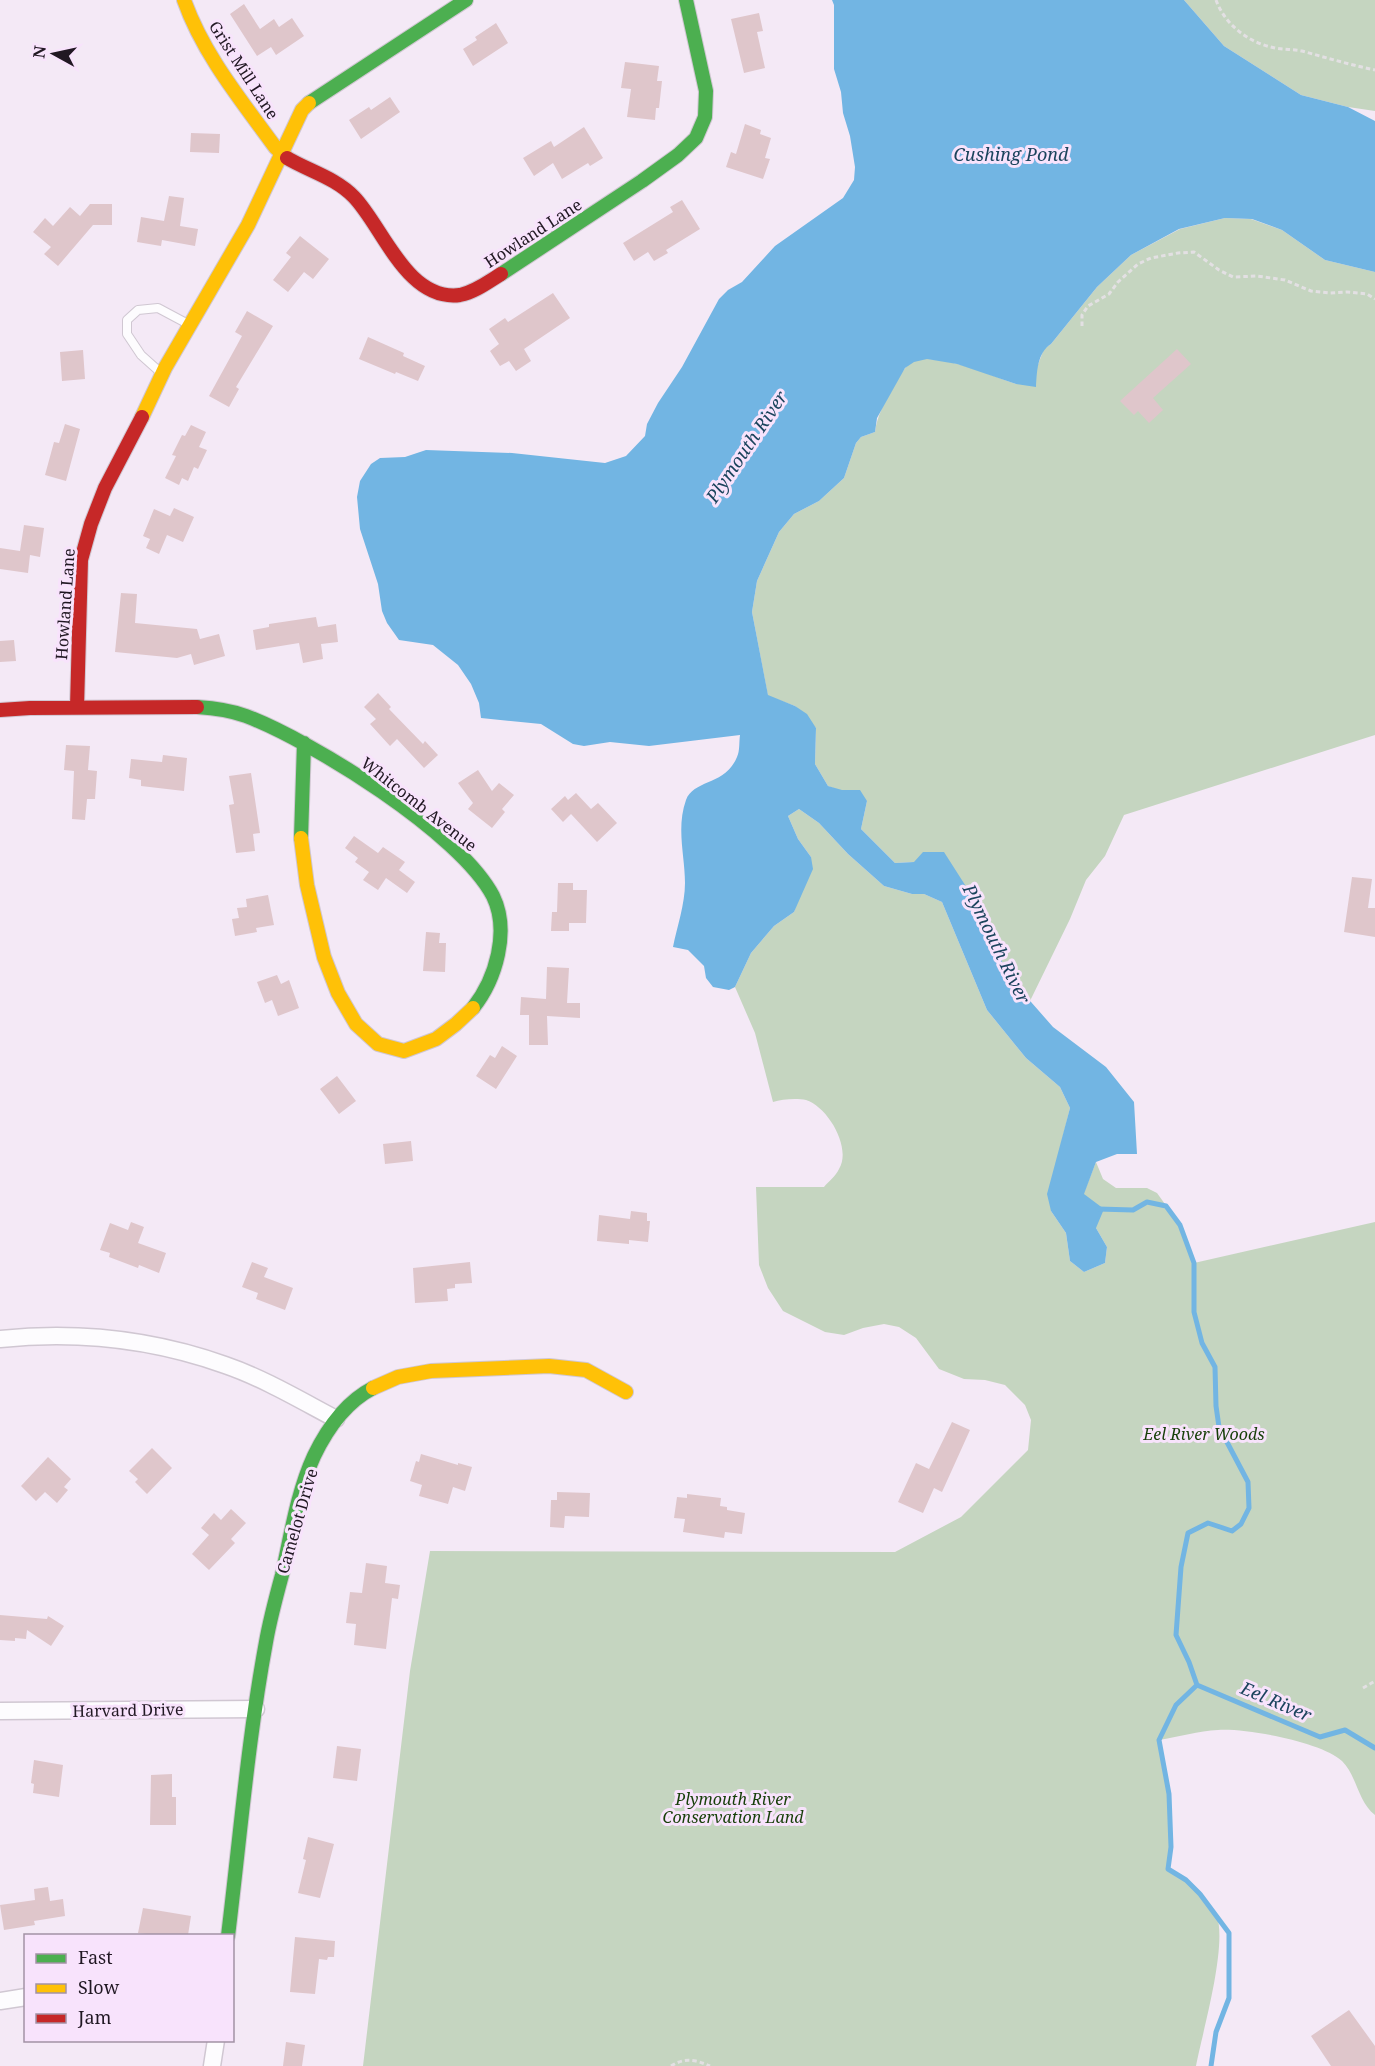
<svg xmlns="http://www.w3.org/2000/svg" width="1375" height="2066" viewBox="0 0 1375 2066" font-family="'Noto Serif',serif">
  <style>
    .green { fill: #c5d5c0 }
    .water { fill: #72b5e3 }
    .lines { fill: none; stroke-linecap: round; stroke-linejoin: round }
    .stream { stroke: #72b5e3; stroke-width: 5 }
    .building { fill: #dfc6cb }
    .lane-casing { stroke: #d0c7d2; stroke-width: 10 }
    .street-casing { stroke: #d0c7d2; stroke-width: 19 }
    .fast-casing { stroke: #d0c7d2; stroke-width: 16 }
    .slow-casing { stroke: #d0c7d2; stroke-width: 16 }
    .jam-casing { stroke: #d0c7d2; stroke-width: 16 }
    .path { stroke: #e3e0e3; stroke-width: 3; stroke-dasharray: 4.5 3; stroke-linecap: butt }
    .lane { stroke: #fdfcfe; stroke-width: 8 }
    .street { stroke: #fdfcfe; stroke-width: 16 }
    .fast { stroke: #4caf50; stroke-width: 14 }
    .slow { stroke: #ffc107; stroke-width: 14 }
    .jam { stroke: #c62828; stroke-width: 14 }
    .labels { text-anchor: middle; stroke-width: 6; stroke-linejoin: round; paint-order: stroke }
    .street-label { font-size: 16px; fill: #211823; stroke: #f8e3fc }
    .park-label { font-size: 16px; font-style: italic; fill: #163f08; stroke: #f8e3fc }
    .water-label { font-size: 18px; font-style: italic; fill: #1b445d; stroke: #f8e3fc }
  </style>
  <rect width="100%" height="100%" fill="#f4e9f6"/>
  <path class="green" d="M1184,0H1375V111L1348,107L1301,95L1224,46Z
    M1225,218L1251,219L1282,230L1325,260L1375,272V735L1124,815L1105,856L1086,880L1070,919L1030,1001L1017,986L1002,962L974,899L914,862L895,863L861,829L867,801L828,786L815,764L816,728L795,706L768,696L752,612L757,581L779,532L794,514L819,501L844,478L856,443L861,437L875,432C877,416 884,404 892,390C898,380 903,366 914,361C938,352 992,376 1016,384L1037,367L1044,349L1051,344L1097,287L1131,255L1180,229Z
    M799,809L819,823L848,854L884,886L912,894H924L942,902L987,1010L1026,1058L1060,1087L1070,1108L1061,1144L1051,1211L1066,1233L1070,1261L1084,1272L1105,1263L1107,1247L1096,1228L1083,1195L1096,1162L1103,1179L1116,1188H1147L1157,1193L1180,1225L1194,1263L1375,1222V1815C1358,1802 1357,1776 1342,1761C1322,1742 1246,1728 1218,1730C1199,1731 1178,1737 1159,1740C1167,1783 1174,1825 1168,1869C1182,1878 1212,1900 1217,1916C1227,1948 1203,2030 1196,2066H363L410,1671L430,1551L895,1552L961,1517L1028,1450L1031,1420L1025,1405L1005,1385L985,1380L964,1379L939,1369L916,1338L899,1327L884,1324L863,1328L844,1335L825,1332L783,1311L768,1288L759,1265L756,1187H824C828,1182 836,1176 839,1169C852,1148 828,1107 806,1100C797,1098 782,1099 773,1102L755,1033L735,987L751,953L774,926L794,912L811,857L798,839L788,816Z"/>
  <path class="water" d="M832,0H1184L1224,46L1301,95L1348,107L1375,121V272L1325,260L1282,230L1252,219L1225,218L1179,229L1131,255L1097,287L1051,344C1037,353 1037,372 1036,387L1016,384L957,364L927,359L914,362L905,368L877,418L875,432L861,437L856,443L844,478L819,501L794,514L779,532L757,581L752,612L768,695L795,706L807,714L816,728L815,764L828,786L842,790H860L867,801L861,829L895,863L914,862L923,852H944L974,899L1002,962L1017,986L1053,1027L1106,1067L1134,1102L1137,1154H1117L1096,1162L1084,1194L1104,1209L1096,1228L1107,1247L1105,1263L1084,1272L1070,1261L1066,1233L1051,1211L1047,1194L1070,1108L1060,1087L1026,1058L987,1010L942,902L924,894H912L884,886L848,854L819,823L799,809L788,816L798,839L811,857L813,869L794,912L774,926L751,953L735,987L729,990L713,987L706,978L704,966L688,950L673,947C677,927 685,904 685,883C685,856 676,828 686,800C694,779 725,786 737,757C740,751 739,741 740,735L649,746L610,742L584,746L573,744L541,724L481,718L479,703L471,684L458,665L433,645L399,640L387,623L382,611L378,584L360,529L357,497L360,481L371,464L380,458L405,457L426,450L512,453L605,463L626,456L645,436L647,424L658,403L682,367L719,299L728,290L742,282L775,246L843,198L854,180L855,167L850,136L843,113L841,92L834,69V5Z"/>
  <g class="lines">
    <path class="stream" d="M1098,1209L1133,1210L1147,1202L1166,1206L1180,1225L1194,1263V1312L1202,1343L1215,1367L1216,1406L1219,1427L1248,1482L1249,1508L1241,1524L1232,1531L1208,1523L1188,1533L1181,1567L1176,1635L1189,1662L1197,1685L1176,1705L1159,1740L1169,1794L1171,1847L1168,1869L1186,1880L1200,1894L1229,1933V1998L1216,2032L1211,2066
      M1197,1685L1320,1737L1345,1730L1375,1748"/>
  </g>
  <path class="building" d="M244,4L260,29L274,19L279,27L292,18L304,36L276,55L271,47L257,56L230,14Z
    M759,13L763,31L757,32L765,68L744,73L731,19Z
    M496,23L508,43L473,66L463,49L477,40L475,37Z
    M625,62L659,66L657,81H662L659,108H656L655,120L627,117L631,89L621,88Z
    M390,97L400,112L361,139L349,120L369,107L371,110Z
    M745,124L761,130L760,134L771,138L765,158L770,159L763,179L726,167L731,152L736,154Z
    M584,127L603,158L590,166L588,163L562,179L553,163L534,176L523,158L551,141L554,147Z
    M191,133L220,134L219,153L190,152Z
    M169,196L184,198L180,226L198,229L195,246L162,240L161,246L137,242L141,217L164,221Z
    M682,200L700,229L666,250L668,253L654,261L648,252L634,261L623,243L673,212L670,207Z
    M90,204H112V225H93L58,266L44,254L51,247L33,232L45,218L53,226L70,207L80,216Z
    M300,236L329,259L313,279L304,272L288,292L273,280L291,257L286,253Z
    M553,293L570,318L524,349L531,361L516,371L509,361L500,366L490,351L499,344L489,329L505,318L508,322Z
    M247,311L273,326L236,387L239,389L229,407L209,396L242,336L235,332Z
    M368,337L404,353L403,356L425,366L418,381L396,372L395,374L359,359Z
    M1177,349L1191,364L1153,398L1163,410L1149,423L1138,411L1134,415L1120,401Z
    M83,350L85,379L62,381L60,352Z
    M65,424L80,429L66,481L45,475L54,442L59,443Z
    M191,425L206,432L199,447L207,450L198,469L194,467L188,481L182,478L179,485L165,478L176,456L172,455L182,435L185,436Z
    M174,508L194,517L183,542L167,535L159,554L146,548L150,539L143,536L154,509L170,516Z
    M24,525L44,528L40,557L30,555L28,573L0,569V548L20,551Z
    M121,593L137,594L135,623L197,629L200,639L219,634L225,656L194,665L191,654L177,658L115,652Z
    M316,617L318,627L336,624L338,642L321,644L323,659L303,663L299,643L256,650L253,630L269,627V624Z
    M14,640L16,661L0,662V641Z
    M378,693L391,707L389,709L423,744L425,741L438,755L424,768L397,739L390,746L370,724L376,719L364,707Z
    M66,745L90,746L88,770L97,771L95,799H87L85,820L72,819L74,771L64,770Z
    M163,755L187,758L184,791L141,786V780L129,778L131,759L162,762Z
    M478,770L492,791L499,783L514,795L502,809L505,812L492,828L468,809L473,803L458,783Z
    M251,773L260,833L253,834L255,851L236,853L229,805L234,804L229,776Z
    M576,793L591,809L598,803L617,823L597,842L571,814L563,822L551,809L565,796L568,800Z
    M354,836L378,853L383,847L405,862L399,870L415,882L407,893L386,878L378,890L363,880L369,872L355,862L358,858L345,848Z
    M1352,877L1372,879L1368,908H1375V937L1344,932Z
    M558,883H573V890H587L586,923H569V931H551L552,912H557Z
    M268,895L274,925L256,928L257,932L235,936L232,919L239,918L237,908L247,907L246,899Z
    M426,932L440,933L439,943H446L445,972L423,971Z
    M547,967L569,968L567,1003H580V1018L547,1016L548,1045H529V1015H520L521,997L546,999Z
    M277,975L281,984L289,980L299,1008L278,1016L272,1000L265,1003L257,982Z
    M502,1046L517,1056L496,1089L476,1076L490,1055L495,1058Z
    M337,1076L356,1101L339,1114L320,1089Z
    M411,1141L413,1161L385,1164L383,1144Z
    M631,1211L647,1213V1221H650L648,1242L629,1240V1244L597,1241L599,1215L630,1219Z
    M131,1222L144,1227L138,1243L166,1253L159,1273L139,1265L138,1268L109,1257L110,1253L100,1250L110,1223L128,1230Z
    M252,1262L268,1268L264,1277L293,1288L285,1310L256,1299L258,1293L242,1287Z
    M470,1262L472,1283L455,1284V1288L447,1289L448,1301L415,1303L413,1268Z
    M952,1422L970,1430L942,1492L934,1488L923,1513L898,1502L916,1463L929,1469Z
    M152,1448L172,1468L147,1494L135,1482L138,1479L129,1471Z
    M421,1454L458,1465V1463L472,1467L465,1491L453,1487L448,1504L419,1496L422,1485L410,1481L416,1461L419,1462Z
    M48,1457L71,1479L64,1487L68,1490L57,1503L45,1492L36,1501L21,1486Z
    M557,1492L590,1493L589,1517L565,1516L564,1528L550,1527L551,1500H557Z
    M687,1494L721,1498L720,1506L727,1507V1510L745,1513L742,1534L725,1532L724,1538L683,1532L685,1519L674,1518L677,1497L687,1498Z
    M231,1509L246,1523L231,1539L235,1543L209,1570L192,1554L209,1535L201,1528L214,1513L221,1520Z
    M366,1563L387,1566L385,1583L400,1585L398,1599L392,1598L386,1649L354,1645L356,1624L346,1623L350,1592L362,1593Z
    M0,1615L47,1619L48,1616L64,1626L51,1646L27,1630L26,1639L15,1638V1641L0,1640Z
    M337,1746L361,1749L357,1781L333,1778Z
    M34,1760L63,1765L59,1797L33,1793L34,1784L31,1783Z
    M172,1774V1797H176V1825H150L151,1775Z
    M308,1837L334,1844L320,1898L298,1893L306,1860L303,1859Z
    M48,1887L50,1901L63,1899L65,1916L34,1921L35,1925L4,1930L0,1905L35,1900L34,1889Z
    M143,1908L191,1916L188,1935H154L138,1933Z
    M295,1937L335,1941L334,1957H328L327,1960L319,1959L315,1994L290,1992Z
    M1349,2010L1375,2046V2066H1331L1311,2036Z
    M286,2042L305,2045L302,2066H283Z"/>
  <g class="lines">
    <defs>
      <path id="lane" d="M160,372L141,355L127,334V320L138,310L158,308L188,324"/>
      <path id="street" d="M0,1339C77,1331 152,1339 225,1365C263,1378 300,1400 336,1419
        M0,1711L256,1709
        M0,2001L26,1997
        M212,2066L216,2040"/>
      <path id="fast" d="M309,103L466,0
        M501,274L642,181L678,155L696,138L705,117L706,91L686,0
        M197,707C213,708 230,710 246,716C312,741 460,833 493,896C510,931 496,979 473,1008
        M301,838L304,743
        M228,1936C240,1838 248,1739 266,1642C270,1619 276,1597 282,1575C291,1535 297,1493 314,1456C327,1429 346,1402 373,1388"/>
      <path id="slow" d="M184,0C203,54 241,100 275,147L287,158
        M142,417L165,368L248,225L302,110L309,103
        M301,838L307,885L324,957L338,993L356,1024L378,1044L404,1051L436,1039L456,1024L473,1008
        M373,1388L398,1377L431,1371L549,1366L586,1370L626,1392"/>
      <path id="jam" d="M287,158C309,171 336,178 354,197C383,227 407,302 460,295C475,292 488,282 501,274
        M77,707L81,560L91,524L105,488L142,417
        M0,710L30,708L197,707"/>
    </defs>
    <use href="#lane" class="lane-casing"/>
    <use href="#street" class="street-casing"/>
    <use href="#fast" class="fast-casing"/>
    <use href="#slow" class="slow-casing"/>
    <use href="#jam" class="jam-casing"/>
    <path class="path" d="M1216,0C1225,25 1249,43 1275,48C1284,50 1293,49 1302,51C1327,58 1351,65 1375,70
      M1082,326V315L1088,306L1109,294L1118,282L1138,264L1151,258L1178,253L1194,252L1219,270L1233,277L1257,276L1285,280L1311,291L1329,293L1347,292L1367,294L1375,299
      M1363,1688L1375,1681
      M671,2066C685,2057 696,2060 710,2066"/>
    <use href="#lane" class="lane"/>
    <use href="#street" class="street"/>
    <use href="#fast" class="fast"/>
    <use href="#slow" class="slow"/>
    <use href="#jam" class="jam"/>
  </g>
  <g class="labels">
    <g class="street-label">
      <text transform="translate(244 70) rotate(57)" y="6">Grist Mill Lane</text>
      <text transform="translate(533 233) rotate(-33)" y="6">Howland Lane</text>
      <text transform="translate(65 604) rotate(-86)" y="6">Howland Lane</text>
      <text transform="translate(419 804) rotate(38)" y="6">Whitcomb Avenue</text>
      <text transform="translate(297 1521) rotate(-74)" y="6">Camelot Drive</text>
      <text transform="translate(128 1710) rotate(-1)" y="6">Harvard Drive</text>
    </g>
    <g class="park-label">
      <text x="1204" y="1440">Eel River Woods</text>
      <text x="733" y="1805">Plymouth River<tspan x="733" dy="18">Conservation Land</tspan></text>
    </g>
    <g class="water-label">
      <text x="1011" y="161">Cushing Pond</text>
      <text transform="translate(747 447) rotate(-56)" y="6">Plymouth River</text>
      <text transform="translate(996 944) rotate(64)" y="6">Plymouth River</text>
      <text transform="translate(1276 1702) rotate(23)" y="6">Eel River</text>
    </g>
  </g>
  <rect x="24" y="1934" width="210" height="108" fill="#f8e3fc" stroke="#a292a5" stroke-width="1.5"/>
  <rect x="36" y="1954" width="30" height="9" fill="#4caf50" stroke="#a292a5" stroke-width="1.5"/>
  <text x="78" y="1964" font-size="18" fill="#211823">Fast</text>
  <rect x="36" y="1984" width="30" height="9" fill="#ffc107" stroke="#a292a5" stroke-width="1.5"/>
  <text x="78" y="1994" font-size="18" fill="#211823">Slow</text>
  <rect x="36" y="2014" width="30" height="9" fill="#c62828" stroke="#a292a5" stroke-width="1.5"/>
  <text x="78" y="2024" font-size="18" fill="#211823">Jam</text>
  <g transform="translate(54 54) rotate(278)" stroke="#f8e3fc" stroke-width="4.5" paint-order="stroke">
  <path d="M0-4.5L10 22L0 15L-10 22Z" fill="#211823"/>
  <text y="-9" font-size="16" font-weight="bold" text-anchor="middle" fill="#211823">N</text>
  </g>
</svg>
